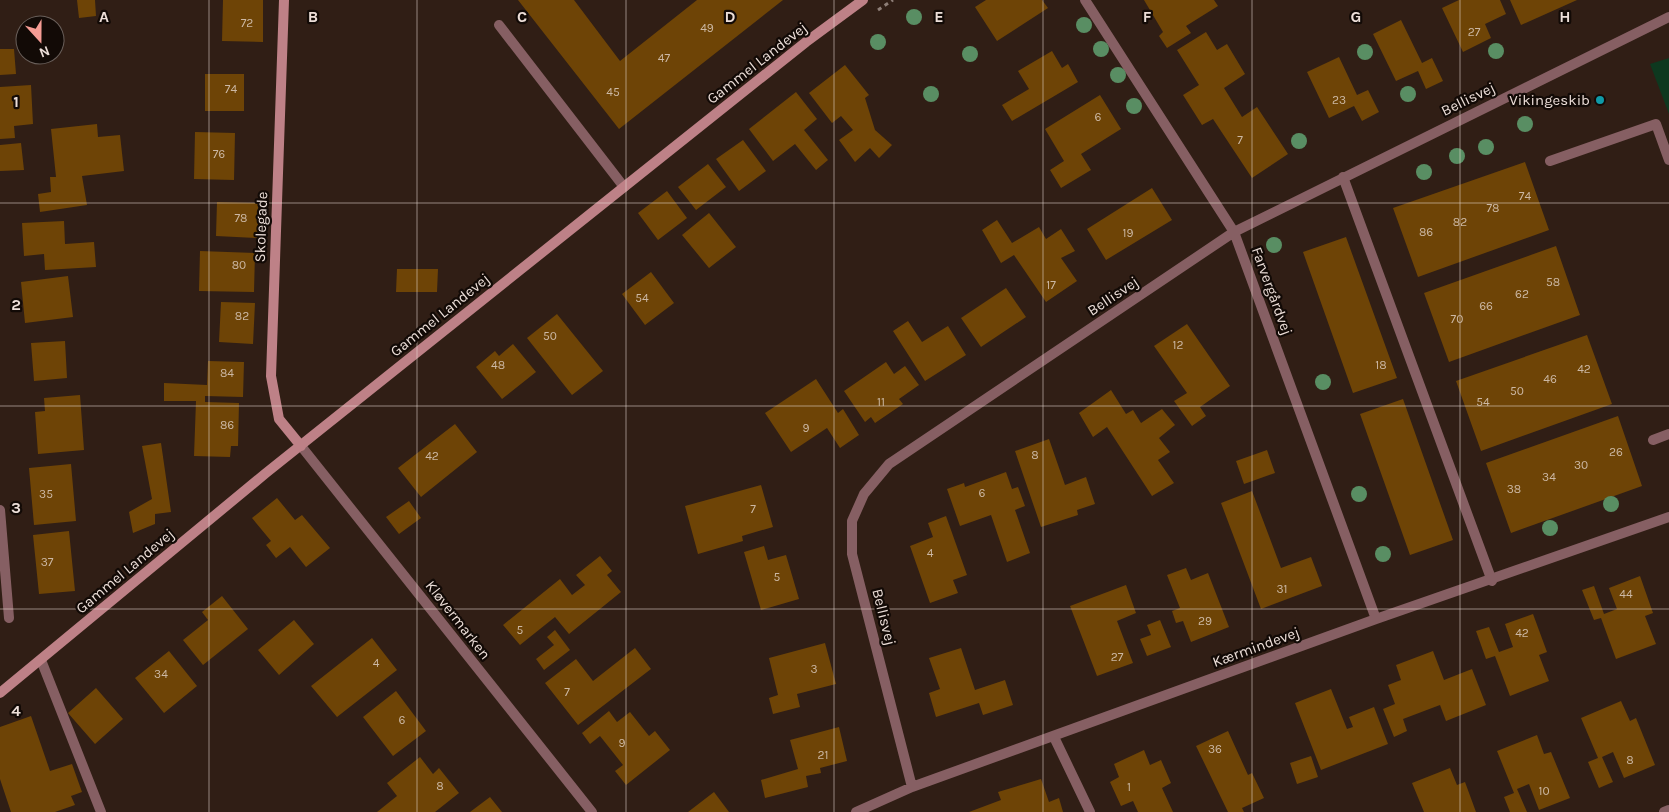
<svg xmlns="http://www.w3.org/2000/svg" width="1669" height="812" viewBox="0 0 1669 812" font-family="Karla,sans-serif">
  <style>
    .green { fill: #0e381f }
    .building { fill: #6e4406 }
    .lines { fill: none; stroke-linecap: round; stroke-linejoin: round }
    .path { stroke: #8e7e77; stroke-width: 3; stroke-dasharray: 4 4; stroke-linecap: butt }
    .lane { stroke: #865f63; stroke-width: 10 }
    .street { stroke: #865f63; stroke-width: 10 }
    .secondary { stroke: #be8187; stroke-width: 10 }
    .tree { fill: #598e63 }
    .grid { fill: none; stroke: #ecded8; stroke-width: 1; stroke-opacity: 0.55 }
    .culture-dot { fill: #0f9aa8; stroke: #120a06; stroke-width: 2 }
    .labels { text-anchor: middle; stroke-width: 4.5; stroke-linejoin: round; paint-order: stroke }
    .number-label { font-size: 12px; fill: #ccb8a4 }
    .street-label { font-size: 15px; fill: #ecded8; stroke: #120a06 }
    .poi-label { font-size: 15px; fill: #ecded8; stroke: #120a06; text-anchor: end }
    .grid-label { font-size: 16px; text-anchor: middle; font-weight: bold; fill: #ecded8; stroke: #120a06; stroke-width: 4.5; stroke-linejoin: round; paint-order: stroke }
  </style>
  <rect width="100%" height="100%" fill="#301e15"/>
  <path class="green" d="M1669,58V114L1650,64Z"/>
  <path class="building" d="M77,0H95L96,16L79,18Z
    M223,0H263V42L222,41Z
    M518,0H574L620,61L697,0H783L619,129Z
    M986,0H1042L1048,8L997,41L975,7Z
    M1144,0H1214L1218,6L1186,26L1191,33L1167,48L1159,36L1163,32Z
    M1459,0H1500L1506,14L1485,24L1491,38L1463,52L1442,8Z
    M1510,0H1577L1521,25Z
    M1401,20L1422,63L1432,58L1443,81L1426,89L1418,71L1396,81L1373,34Z
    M1206,32L1217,50L1227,44L1245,74L1224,88L1242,117L1257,107L1288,154L1252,178L1213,119L1202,125L1183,95L1199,85L1177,50Z
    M0,49H14L16,74L0,75Z
    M1052,51L1062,68L1068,64L1078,82L1012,121L1002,105L1029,89L1018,71Z
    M1339,57L1357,95L1368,90L1379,112L1362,121L1354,106L1329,118L1307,72Z
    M845,65L869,95L865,98L875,130L892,145L879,158L870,148L855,162L839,140L853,130L841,116L832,123L809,93Z
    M205,74H244V111H205Z
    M31,85L33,124L14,126L15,138L0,139V87Z
    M796,92L817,119L804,130L828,160L816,170L795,144L773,161L749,129Z
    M1100,95L1121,129L1081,154L1091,170L1061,188L1050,170L1064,161L1045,129Z
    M97,124L98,137L120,135L124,171L82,176L87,205L40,212L38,194L51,192L50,177H56L51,129Z
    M195,132L235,133L234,180L194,179Z
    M743,140L766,171L739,191L716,159Z
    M21,143L24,170L0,171V145Z
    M1525,162L1549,230L1418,277L1393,208Z
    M708,164L726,187L696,210L678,187Z
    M1152,188L1172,220L1106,260L1087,229Z
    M667,191L687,218L658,240L638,213Z
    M217,202L258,203V238L216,236Z
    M709,213L736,247L709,268L682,235Z
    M997,220L1012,243L1039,227L1046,239L1061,229L1075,251L1061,258L1077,281L1046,302L1014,255L1001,263L982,230Z
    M64,221L65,244L94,242L96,267L45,270L44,254L24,256L22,223Z
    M1346,237L1397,378L1353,393L1303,252Z
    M1556,246L1580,315L1449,362L1424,293Z
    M200,251L255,253L254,292L199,291Z
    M397,269H438L437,292H396Z
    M651,272L674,303L645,325L622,294Z
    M68,276L73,317L25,323L21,282Z
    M1006,288L1026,317L981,347L961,318Z
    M221,302L255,303L253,344L219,342Z
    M557,314L603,371L572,395L527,338Z
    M908,321L922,342L948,326L966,355L925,381L893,331Z
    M1187,324L1230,386L1200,407L1206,416L1192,426L1174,401L1187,393L1154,346Z
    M1587,335L1612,404L1481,451L1456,381Z
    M65,341L67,378L34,381L31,343Z
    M513,344L536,372L502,399L476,367L495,351L499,356Z
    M208,361L244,362L243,397L205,396V402L239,403L238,446H231L230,457L194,456L196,401H164V383L207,385Z
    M886,362L894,374L905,366L919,385L899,399L903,404L875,423L871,417L865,422L844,391Z
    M816,379L838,413L843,409L859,435L840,448L827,428L791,452L765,413Z
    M1111,390L1126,414L1133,410L1141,423L1162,409L1175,425L1159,438L1170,452L1158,460L1174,483L1152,496L1107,427L1093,437L1079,413Z
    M80,395L84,450L38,454L35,412L45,411L44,398Z
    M1403,399L1453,540L1410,555L1360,414Z
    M1618,416L1642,486L1511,533L1486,463Z
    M455,424L477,452L421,497L398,468Z
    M1049,439L1065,485L1086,477L1095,504L1077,510L1078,515L1041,527L1015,451Z
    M161,443L171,512L155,514V524L133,533L129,512L152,499L142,446Z
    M1267,450L1275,473L1244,484L1236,461Z
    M71,464L76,521L34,525L29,468Z
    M1006,472L1012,489L1018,487L1025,506L1015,510L1030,553L1007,562L991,515L960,526L947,489L964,483L965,487Z
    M761,485L773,527L742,536L743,541L698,554L685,506Z
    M1252,491L1281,568L1311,557L1322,586L1261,609L1221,503Z
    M277,498L295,520L302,515L330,548L306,567L290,547L276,558L266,545L271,541L252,518Z
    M409,501L421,518L399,534L386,517Z
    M946,516L967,575L953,580L958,593L930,603L910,546L933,537L928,523Z
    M69,531L75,591L39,594L33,535Z
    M764,546L768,560L786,555L799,599L761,610L744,552Z
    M600,556L612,571L607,575L621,592L569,634L555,617L520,645L503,625L560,579L572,595L585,585L576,575Z
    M1186,568L1191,580L1208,573L1229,627L1191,642L1183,621L1176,623L1172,611L1180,608L1167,575Z
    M1640,576L1653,613L1645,616L1656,644L1616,659L1601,618L1594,620L1582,590L1594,586L1604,614L1617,609L1609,588Z
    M1126,585L1136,613L1117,621L1133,663L1097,676L1070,606Z
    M222,596L248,629L203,665L183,640L208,620L202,612Z
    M1533,614L1547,652L1539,655L1549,681L1510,696L1495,656L1486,659L1476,631L1489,627L1499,652L1513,647L1505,624Z
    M294,620L314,644L279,675L258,650Z
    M1160,620L1171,647L1147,656L1140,639L1151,635L1147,625Z
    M555,630L570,650L544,670L536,659L554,645L547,637Z
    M372,638L397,670L337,717L311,686Z
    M825,643L836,684L797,694L800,707L773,714L769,698L778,695L769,658Z
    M635,648L651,669L578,725L545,683L576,659L593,681Z
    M961,648L975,690L1005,680L1013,705L983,715L979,703L936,717L929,693L940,689L929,658Z
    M169,651L197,686L164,713L135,678Z
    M1433,651L1444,680L1472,669L1486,705L1446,721L1440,705L1403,719L1407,731L1394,737L1383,709L1395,704L1388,685L1401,680L1396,665Z
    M96,688L123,719L95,744L68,713Z
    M1331,689L1347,729L1353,727L1349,717L1374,707L1388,744L1321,770L1295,703Z
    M396,691L426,731L393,756L363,717Z
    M1621,701L1630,721L1636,718L1655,765L1624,778L1613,752L1602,757L1613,782L1599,788L1588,762L1598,758L1581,718Z
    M609,711L617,722L630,712L649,736L655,731L670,750L626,785L615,771L623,765L600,736L590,744L582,733Z
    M31,716L50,771L72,764L82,792L71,796L75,805L55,812H11L0,779V727Z
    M839,727L847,761L820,768L821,773L806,776L808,787L765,798L761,780L798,769L790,740Z
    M1228,731L1248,775L1252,773L1264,798L1242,808L1244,812H1228L1196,746Z
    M1537,735L1544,754L1551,752L1570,798L1539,810L1529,784L1517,789L1527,812H1510L1504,797L1514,793L1497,751Z
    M1144,750L1150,765L1161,760L1171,783L1162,788L1173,812H1138L1133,801L1121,806L1110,782L1119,777L1114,764Z
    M1311,756L1318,777L1297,784L1290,763Z
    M420,757L433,774L439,768L459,793L435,812H377L397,796L387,783Z
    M1450,768L1457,785L1465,782L1476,812H1424L1412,783Z
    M1041,779L1049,802L1059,798L1063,812H969L1001,800L998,792Z
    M714,792L729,812H688Z
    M490,797L502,812H470Z"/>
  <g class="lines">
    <path class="path" d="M878,10L893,0"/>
    <path class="lane" d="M499,25L624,187
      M1550,161L1656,124L1669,160
      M1343,177L1492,581
      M1653,440L1669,434"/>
    <path class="street" d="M1085,0L1234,232L1376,619
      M301,446L592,812
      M0,510L9,618
      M41,660L101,812
      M1054,737L1090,812
      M912,787L852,554V521L864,494L889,464L1234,232L1669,17
      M856,812L912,787L1376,619L1669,517
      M1664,812L1669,810"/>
    <path class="secondary" d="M284,0L271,376L279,419L301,446
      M0,693L266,473L624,187L806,42L863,0"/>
  </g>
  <g class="tree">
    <circle cx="914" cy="17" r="8"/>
    <circle cx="1084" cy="25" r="8"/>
    <circle cx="878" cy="42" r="8"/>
    <circle cx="1101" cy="49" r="8"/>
    <circle cx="1496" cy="51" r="8"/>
    <circle cx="1365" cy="52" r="8"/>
    <circle cx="970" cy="54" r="8"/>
    <circle cx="1118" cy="75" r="8"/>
    <circle cx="931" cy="94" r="8"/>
    <circle cx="1408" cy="94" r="8"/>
    <circle cx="1134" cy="106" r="8"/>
    <circle cx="1525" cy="124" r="8"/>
    <circle cx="1299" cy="141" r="8"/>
    <circle cx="1486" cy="147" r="8"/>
    <circle cx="1457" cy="156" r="8"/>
    <circle cx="1424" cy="172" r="8"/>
    <circle cx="1274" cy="245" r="8"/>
    <circle cx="1323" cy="382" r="8"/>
    <circle cx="1359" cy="494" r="8"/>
    <circle cx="1611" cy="504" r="8"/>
    <circle cx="1550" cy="528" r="8"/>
    <circle cx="1383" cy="554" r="8"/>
  </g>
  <path class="grid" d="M209,0V812M417,0V812M626,0V812M834,0V812M1043,0V812M1252,0V812M1460,0V812M0,203H1669M0,406H1669M0,609H1669"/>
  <circle class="culture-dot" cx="1600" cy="100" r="5"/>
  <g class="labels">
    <g class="number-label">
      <text x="247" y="27">72</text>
      <text x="707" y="32">49</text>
      <text x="1474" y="36">27</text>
      <text x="664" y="62">47</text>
      <text x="231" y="93">74</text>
      <text x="613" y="96">45</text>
      <text x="1339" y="104">23</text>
      <text x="1098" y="121">6</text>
      <text x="1240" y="144">7</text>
      <text x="219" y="158">76</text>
      <text x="1525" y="200">74</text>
      <text x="1493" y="212">78</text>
      <text x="241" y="222">78</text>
      <text x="1460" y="226">82</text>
      <text x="1426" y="236">86</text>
      <text x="1128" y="237">19</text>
      <text x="239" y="269">80</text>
      <text x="1553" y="286">58</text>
      <text x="1051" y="289">17</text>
      <text x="1522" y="298">62</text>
      <text x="642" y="302">54</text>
      <text x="1486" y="310">66</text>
      <text x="242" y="320">82</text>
      <text x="1457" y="323">70</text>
      <text x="550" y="340">50</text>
      <text x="1178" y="349">12</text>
      <text x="498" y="369">48</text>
      <text x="1381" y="369">18</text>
      <text x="1584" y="373">42</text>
      <text x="227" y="377">84</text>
      <text x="1550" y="383">46</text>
      <text x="1517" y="395">50</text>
      <text x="881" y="406">11</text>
      <text x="1483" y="406">54</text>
      <text x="227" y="429">86</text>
      <text x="806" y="432">9</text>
      <text x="1616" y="456">26</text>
      <text x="1035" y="459">8</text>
      <text x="432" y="460">42</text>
      <text x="1581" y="469">30</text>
      <text x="1549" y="481">34</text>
      <text x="1514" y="493">38</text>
      <text x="982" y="497">6</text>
      <text x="46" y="498">35</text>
      <text x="753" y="513">7</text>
      <text x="930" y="557">4</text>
      <text x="47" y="566">37</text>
      <text x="777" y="581">5</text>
      <text x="1282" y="593">31</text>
      <text x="1626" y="598">44</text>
      <text x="1205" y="625">29</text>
      <text x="520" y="634">5</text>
      <text x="1522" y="637">42</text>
      <text x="1117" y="661">27</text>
      <text x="376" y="667">4</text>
      <text x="814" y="673">3</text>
      <text x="161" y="678">34</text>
      <text x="567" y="696">7</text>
      <text x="402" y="724">6</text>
      <text x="622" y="747">9</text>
      <text x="1215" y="753">36</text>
      <text x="823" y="759">21</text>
      <text x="1630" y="764">8</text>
      <text x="440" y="790">8</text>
      <text x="1129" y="791">1</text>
      <text x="1544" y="795">10</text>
    </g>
    <g class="street-label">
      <text transform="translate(757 63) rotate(-38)" y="5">Gammel Landevej</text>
      <text transform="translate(1468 99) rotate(-26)" y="5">Bellisvej</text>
      <text transform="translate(261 227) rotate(-88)" y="5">Skolegade</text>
      <text transform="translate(1272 291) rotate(70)" y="5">Farvergårdvej</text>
      <text transform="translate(1113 296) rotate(-34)" y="5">Bellisvej</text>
      <text transform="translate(440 315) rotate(-39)" y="5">Gammel Landevej</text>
      <text transform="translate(125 571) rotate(-40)" y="5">Gammel Landevej</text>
      <text transform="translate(884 617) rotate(76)" y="5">Bellisvej</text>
      <text transform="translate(458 620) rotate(52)" y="5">Kløvermarken</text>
      <text transform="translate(1256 647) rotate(-20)" y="5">Kærmindevej</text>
    </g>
    <g class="poi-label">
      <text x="1590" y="105">Vikingeskib</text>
    </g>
  </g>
  <g class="grid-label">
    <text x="104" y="22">A</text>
    <text x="313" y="22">B</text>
    <text x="522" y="22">C</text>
    <text x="730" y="22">D</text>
    <text x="939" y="22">E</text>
    <text x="1147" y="22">F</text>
    <text x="1356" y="22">G</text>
    <text x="1565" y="22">H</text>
    <text x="16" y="107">1</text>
    <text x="16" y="310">2</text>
    <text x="16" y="513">3</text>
    <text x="16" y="716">4</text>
  </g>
  <g transform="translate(40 40) rotate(159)"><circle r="24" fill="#120a06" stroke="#695f5a"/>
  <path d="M0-4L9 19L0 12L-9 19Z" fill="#f59c94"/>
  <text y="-8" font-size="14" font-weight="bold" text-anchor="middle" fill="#ecded8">N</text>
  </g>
</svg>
